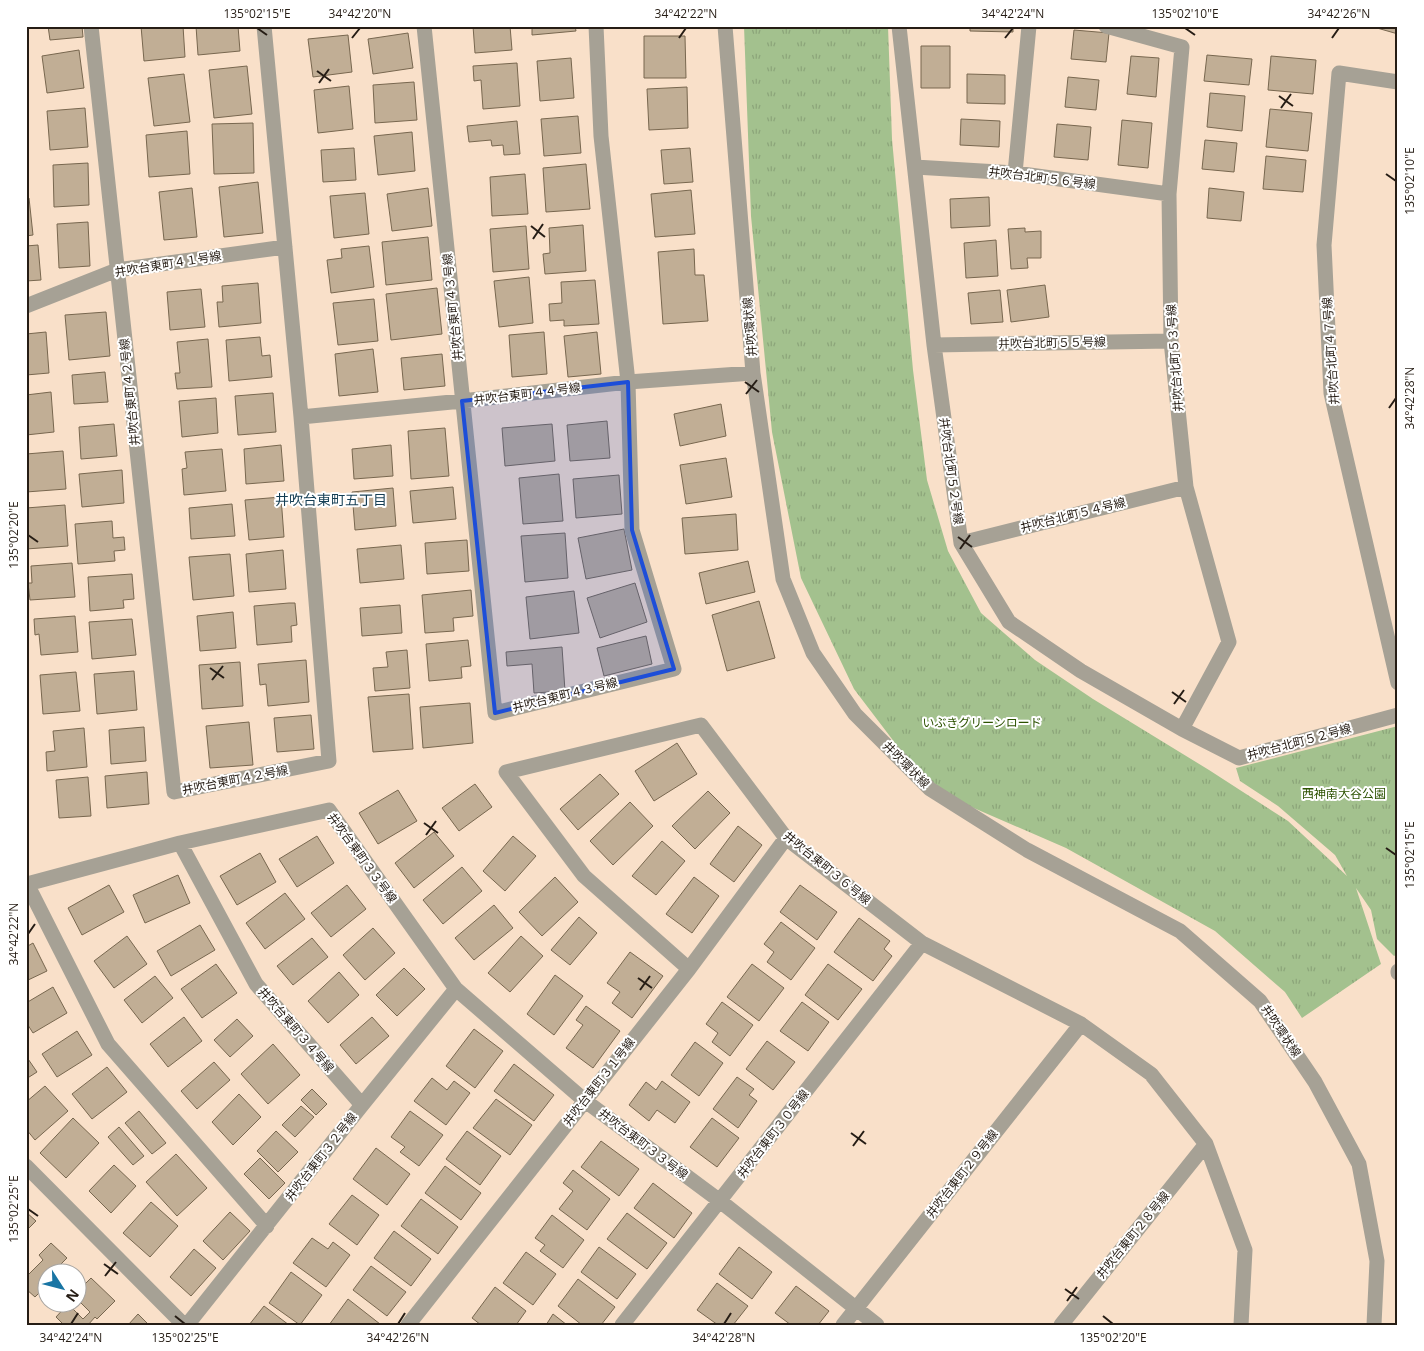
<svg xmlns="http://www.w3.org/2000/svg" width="1424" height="1351" viewBox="0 0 1424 1351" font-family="'Open Sans','Noto Sans JP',sans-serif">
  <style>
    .grass { fill: url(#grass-tufts) }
    .building { fill: #c1ae95; stroke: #78674f }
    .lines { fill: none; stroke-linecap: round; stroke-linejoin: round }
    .minor { stroke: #a6a195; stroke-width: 15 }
    .marked { fill: #1d4ed8; fill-opacity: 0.2; stroke: #1d4ed8; stroke-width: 4; stroke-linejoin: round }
    .ticks { fill: none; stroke: #261d15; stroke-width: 2 }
    .labels { text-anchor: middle; stroke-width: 4; stroke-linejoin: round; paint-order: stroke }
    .street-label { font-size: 12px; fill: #261d15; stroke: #fff }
    .park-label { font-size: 12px; fill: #2c5200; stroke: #fff }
    .neighbourhood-label { font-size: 14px; fill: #153e54; stroke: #fff }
    .neatline { fill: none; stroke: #261d15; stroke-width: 2 }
    .ticks-label { font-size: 12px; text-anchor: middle; fill: #261d15 }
  </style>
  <defs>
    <pattern id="grass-tufts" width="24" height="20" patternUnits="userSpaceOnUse" patternTransform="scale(1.25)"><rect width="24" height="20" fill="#a3c18e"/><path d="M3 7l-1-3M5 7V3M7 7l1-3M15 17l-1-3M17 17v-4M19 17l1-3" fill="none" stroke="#8ca57a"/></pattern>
  </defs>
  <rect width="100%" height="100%" fill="#f9e0c9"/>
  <path class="grass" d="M744,26H888L892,139L913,370L927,480L948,551L981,613L1035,660L1093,699L1209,770L1288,821L1347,876L1335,855L1278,806L1240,781L1236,768L1398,726V954L1394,956L1377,939L1371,910L1356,888L1381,964L1302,1018L1285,992L1215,931L1066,848L930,789L854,689L801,578L772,432L751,216Z"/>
  <path class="building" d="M48,26H82L83,37L50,40Z
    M141,26H183L185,57L144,61Z
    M196,26H238L240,51L198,55Z
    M473,26H510L512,50L475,53Z
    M532,26H575L576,31L532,35Z
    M970,26H1013V32L970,31Z
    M1377,26H1398V34L1377,28Z
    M1074,30L1109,33L1106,62L1071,59Z
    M408,33L413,68L373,74L368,39Z
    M348,35L352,72L313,77L308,39Z
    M644,36H685L686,78H644Z
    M921,46H950V88H921Z
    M79,50L84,88L47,93L42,56Z
    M1207,55L1252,59L1249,85L1204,81Z
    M1131,56L1159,58L1156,97L1127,94Z
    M1271,56L1316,60L1313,94L1268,90Z
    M571,58L574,98L540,101L537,61Z
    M517,63L520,106L483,109L481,80L474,81L473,66Z
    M247,66L252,114L214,118L209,70Z
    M184,74L190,122L154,126L148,78Z
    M967,74L1005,75V104L967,103Z
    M1068,77L1099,80L1096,110L1065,107Z
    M414,82L417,120L375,123L373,85Z
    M349,86L353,129L318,133L314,90Z
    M687,87L688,128L649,130L647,89Z
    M1210,93L1245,96L1242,131L1207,127Z
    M85,108L88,147L50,150L47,111Z
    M1270,109L1312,113L1308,151L1266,147Z
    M578,116L581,153L544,156L541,119Z
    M961,119L1000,121L999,147L960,145Z
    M1122,120L1152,123L1148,168L1118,165Z
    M517,121L520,154L504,155L503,145L492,146L491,140L469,142L467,126Z
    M253,123L254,173L214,174L212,124Z
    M1057,124L1091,127L1088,160L1054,157Z
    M187,131L190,174L149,177L146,135Z
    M412,132L415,171L378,175L374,136Z
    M1205,140L1237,143L1234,172L1202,169Z
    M354,148L356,180L323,182L321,150Z
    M690,148L693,182L664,184L661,150Z
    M1266,156L1306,160L1303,192L1263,189Z
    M88,163L89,205L54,207L53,165Z
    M586,164L590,209L546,212L543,168Z
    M525,174L528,214L492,216L490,177Z
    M258,182L263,233L224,237L219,187Z
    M192,188L197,237L164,240L159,192Z
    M428,188L432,226L392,231L387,194Z
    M1209,188L1244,192L1241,221L1207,218Z
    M691,190L695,234L655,237L651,194Z
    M365,193L369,234L334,238L330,196Z
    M989,197L990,226L951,228L950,199Z
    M26,198H29L33,235L26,236Z
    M88,222L90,266L59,268L57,224Z
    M583,225L586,271L545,274L543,254L550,253L549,228Z
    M526,226L529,269L493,272L490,229Z
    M1025,228V232L1041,231V258H1027L1028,268L1011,269L1008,229Z
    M428,237L432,280L386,285L382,242Z
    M996,240L998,276L966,278L964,243Z
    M38,245L41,280L26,281V246Z
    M369,246L374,287L331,293L327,260L342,258L341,249Z
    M694,249L695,275H704L708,321L663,324L658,252Z
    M529,277L533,323L499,327L494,281Z
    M595,280L599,324L564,326V320L550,321L549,304L562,303L561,282Z
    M258,283L261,323L219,327L217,302H223L222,286Z
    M1045,285L1049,317L1011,322L1007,290Z
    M437,288L442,334L391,340L386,294Z
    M201,289L205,327L170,330L167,292Z
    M1000,290L1003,322L971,324L968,293Z
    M374,299L378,341L338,345L333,303Z
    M106,312L110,356L69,360L65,315Z
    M46,332L49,373L26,375V334Z
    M544,332L547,374L512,377L509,335Z
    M597,332L601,374L568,377L564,336Z
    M260,337L262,356L270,355L272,377L229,381L226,340Z
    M208,339L212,387L177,389L175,373H180L177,342Z
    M373,349L378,392L339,396L335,354Z
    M442,354L445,386L404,390L401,358Z
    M105,372L108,402L74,404L72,375Z
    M51,392L54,432L26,435V395Z
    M273,393L276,432L238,435L235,396Z
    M216,398L218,433L182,437L179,401Z
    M721,404L726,436L680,446L674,414Z
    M607,421L610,458L570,461L567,425Z
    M114,424L117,456L81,459L79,427Z
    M552,424L555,461L505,466L502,428Z
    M445,428L449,476L411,479L408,431Z
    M281,445L284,481L246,484L244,449Z
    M391,445L393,476L354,479L352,449Z
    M222,449L226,491L184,495L182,469L187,468L185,452Z
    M63,451L66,489L26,492V454Z
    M726,458L732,497L686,504L680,465Z
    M122,470L124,503L82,507L79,474Z
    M559,474L563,521L523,524L519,478Z
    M619,475L622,514L576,518L573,479Z
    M453,487L456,519L413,523L410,491Z
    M393,488L396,526L355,530L352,492Z
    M281,497L284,537L249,540L245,500Z
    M232,504L235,536L191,539L189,508Z
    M65,505L68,546L26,549V508Z
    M736,514L738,550L685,554L682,518Z
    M112,521L113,538L124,537L125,550L114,551L115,561L78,564L75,524Z
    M624,529L632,570L586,579L578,538Z
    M565,533L568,578L525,582L521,536Z
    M467,540L469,571L427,574L425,543Z
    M401,545L404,579L360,583L357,549Z
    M283,550L286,589L249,592L246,554Z
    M230,554L234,596L193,600L189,557Z
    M748,561L755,592L706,604L699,573Z
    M72,563L75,597L30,600L28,583H32L31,566Z
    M132,574L134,599L123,600L124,608L90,611L88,577Z
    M635,583L647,622L600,638L587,598Z
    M471,590L473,616L453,618L454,631L425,633L422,595Z
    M574,591L579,633L530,639L526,597Z
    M759,601L775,658L727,671L712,615Z
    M289,603H295L297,625L291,626L292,642L257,645L254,606Z
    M400,605L402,633L362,636L360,608Z
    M233,612L236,648L200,651L197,616Z
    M75,616L78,652L41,655L39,634L35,635L34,619Z
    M132,619L136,655L92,659L89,622Z
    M646,636L652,664L604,676L597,648Z
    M468,640L471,666L461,667L462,678L429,681L426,644Z
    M562,647L565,691L534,693L532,664L507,666L506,652Z
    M407,650L410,688L375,691L373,668L388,667L386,652Z
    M306,660L309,702L268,706L266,684L260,685L258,664Z
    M240,662L243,706L202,709L199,665Z
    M134,671L137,710L97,714L94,674Z
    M76,672L80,711L43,714L40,675Z
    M409,694L413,749L373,752L368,697Z
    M470,703L473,743L423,748L420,707Z
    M311,715L314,749L277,752L274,718Z
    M249,722L253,765L210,768L206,726Z
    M144,727L146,761L111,764L109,730Z
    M84,728L87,767L47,771L46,752L55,751L53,731Z
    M677,743L697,774L654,801L635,771Z
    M147,772L149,804L107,808L105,776Z
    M600,774L619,794L578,830L560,809Z
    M88,777L91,816L59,818L56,780Z
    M475,784L492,807L459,831L442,808Z
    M398,790L417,821L378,844L359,813Z
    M708,791L730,813L695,849L672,826Z
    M630,802L653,826L613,865L590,841Z
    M738,826L762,845L734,882L710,864Z
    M434,832L454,856L414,888L395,863Z
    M317,836L334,863L297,887L279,859Z
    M513,836L536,856L505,891L483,871Z
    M662,841L685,861L656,895L632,876Z
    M260,853L276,882L237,905L220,876Z
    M462,867L482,891L443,924L423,900Z
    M178,875L190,903L145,923L133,895Z
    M555,877L578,902L542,936L519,912Z
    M694,877L719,896L692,933L666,914Z
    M109,885L124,912L82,935L68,908Z
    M347,885L366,909L331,937L311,913Z
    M800,885L837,912L817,940L780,912Z
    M285,893L305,919L265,949L246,923Z
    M494,905L513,928L474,960L455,938Z
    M579,917L597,933L570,965L551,950Z
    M859,918L890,941L884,949L892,956L873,981L834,952Z
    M781,922L815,948L791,980L767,962L774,952L764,944Z
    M200,925L215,950L171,976L157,951Z
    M373,928L395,953L365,980L343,955Z
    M127,936L147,964L114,988L94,961Z
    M521,936L543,956L510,992L488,973Z
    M312,938L328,957L293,985L277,966Z
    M33,943L47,971L26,981V947Z
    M630,952L663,976L632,1018L612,1003L620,992L607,983Z
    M216,964L237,993L202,1018L181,989Z
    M752,964L784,988L759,1021L727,997Z
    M828,964L862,989L838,1020L805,995Z
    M404,968L425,989L397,1016L376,995Z
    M339,972L359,995L328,1023L308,1001Z
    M555,975L583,996L554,1035L527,1014Z
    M155,976L173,998L142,1023L124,1000Z
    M53,987L67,1013L33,1033L26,1022V1003Z
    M722,1002L753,1025L730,1056L712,1042L718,1033L706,1024Z
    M802,1002L829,1022L808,1051L780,1031Z
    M586,1006L620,1031L593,1068L566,1048L583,1025L576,1020Z
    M184,1017L202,1041L168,1067L150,1044Z
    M372,1017L389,1036L356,1064L340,1045Z
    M237,1019L253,1036L230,1057L214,1040Z
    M474,1029L503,1051L475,1088L446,1066Z
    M77,1031L92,1055L57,1077L42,1054Z
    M767,1041L795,1062L773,1090L746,1069Z
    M695,1042L723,1063L699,1096L671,1075Z
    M273,1044L300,1075L268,1104L241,1074Z
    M26,1056L37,1072L26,1079Z
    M214,1062L230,1080L197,1109L181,1091Z
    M514,1064L554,1095L534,1121L494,1091Z
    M107,1067L127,1092L92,1119L72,1094Z
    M737,1077L754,1089L749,1095L757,1101L738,1128L713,1109Z
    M432,1078L447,1090L454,1081L470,1093L446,1125L414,1101Z
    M662,1081L690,1102L675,1123L657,1110L649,1121L629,1105L646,1082L656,1090Z
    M45,1086L68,1111L35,1140L26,1129V1102Z
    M312,1089L327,1104L316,1115L301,1100Z
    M239,1094L261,1117L233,1145L212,1122Z
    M496,1099L532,1125L510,1155L473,1128Z
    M301,1106L314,1117L295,1137L282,1125Z
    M139,1111L166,1143L152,1154L125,1123Z
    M410,1111L443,1135L419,1166L400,1152L405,1147L391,1137Z
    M73,1118L99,1143L66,1178L40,1153Z
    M712,1118L739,1138L717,1167L690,1147Z
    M119,1127L144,1156L133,1165L108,1137Z
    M276,1131L298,1152L278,1172L257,1151Z
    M467,1131L501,1156L480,1185L446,1159Z
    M601,1141L639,1169L619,1196L581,1167Z
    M376,1148L410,1174L387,1205L353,1179Z
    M176,1154L207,1188L177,1216L146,1182Z
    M260,1158L285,1183L269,1199L244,1174Z
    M114,1165L136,1186L111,1213L89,1191Z
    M445,1166L481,1193L461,1220L425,1193Z
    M573,1170L610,1199L587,1230L559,1209L573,1191L563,1183Z
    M653,1183L692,1213L674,1238L634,1208Z
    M352,1195L379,1215L357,1245L329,1224Z
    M421,1199L458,1227L438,1254L401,1226Z
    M151,1202L178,1226L150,1257L123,1233Z
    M26,1212L36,1221L26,1231Z
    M230,1212L250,1231L223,1260L203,1241Z
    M627,1213L667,1243L647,1269L607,1239Z
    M552,1215L584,1240L563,1268L540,1251L545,1245L535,1238Z
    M394,1231L431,1259L411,1286L374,1258Z
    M312,1238L328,1249L333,1242L350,1255L326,1287L293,1263Z
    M51,1243L67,1258L56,1269L59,1272L58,1274H48V1284L35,1297L26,1289V1277L43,1260L39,1255Z
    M599,1247L636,1274L617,1299L581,1272Z
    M739,1247L772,1272L752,1299L719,1274Z
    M194,1249L216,1268L191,1296L170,1277Z
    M526,1252L556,1274L533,1305L503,1283Z
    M371,1266L406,1292L387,1316L353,1290Z
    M291,1272L322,1295L300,1325L269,1303Z
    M91,1278L115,1301L97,1319L95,1317L88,1325H64L56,1317L68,1304L83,1319L90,1312L78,1300V1291Z
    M578,1279L615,1307L601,1325H582L558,1306Z
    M717,1283L748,1306L733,1325H718L697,1310Z
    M796,1286L829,1311L818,1325H791L775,1313Z
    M495,1287L526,1311L516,1325H481L472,1318Z
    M348,1299L380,1324L379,1325H329Z
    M264,1306L289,1325H249Z
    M138,1314L149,1325H128Z
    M553,1314L567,1325H546Z"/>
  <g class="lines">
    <path class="minor" d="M91,26L174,792L329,761L301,417L264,26
      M424,26L495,713L674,669L632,530L628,382L601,136L596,26
      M725,26L753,373L783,579L813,653L855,714L930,789L1027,850L1180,931L1260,1001L1315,1082L1359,1164L1377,1261L1374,1325
      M899,26L934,345L961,543L1009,622L1081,671L1182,729L1239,758L1398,715
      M1106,26L1182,47L1169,194L1171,341L1186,487L1229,642L1182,729
      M1398,82L1339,73L1324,245L1331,393L1398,683
      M915,167L1015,173L1169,194
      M1015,173L1029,26
      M26,306L117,270L285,247
      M934,345L1171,341
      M301,417L462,401L628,382L753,373
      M961,543L1186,487
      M180,843L256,984L362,1105
      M689,969L584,876L506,772L701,725L786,838L922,943L1081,1024L1151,1074L1206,1144L1245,1250L1241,1325
      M1398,971V973
      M26,1166L184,1325
      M267,1226L108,1044L27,884L180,843L329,810L456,989L584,1100L720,1201L877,1325
      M187,1325L362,1105L456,989
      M408,1325L689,969L786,838
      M622,1325L922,943
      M843,1325L1081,1024
      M1061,1325L1206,1144"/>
  </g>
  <path class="marked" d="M628,382L632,530L674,669L495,713L462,401Z"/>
  <path class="ticks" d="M257,28L267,35M1185,28L1195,35M352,38L360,28M679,38L686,28M1005,38L1013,28M1332,38L1339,28M317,71L331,81M319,83L329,69M1279,96L1293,106M1281,108L1291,94M1386,174L1396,181M531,226L545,237M533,239L543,224M745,382L759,392M746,394L757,380M1389,408L1396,398M28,535L38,542M958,537L972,547M960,549L970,535M210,668L224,678M212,680L223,666M1172,692L1186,702M1174,704L1184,690M424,823L438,833M426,835L436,821M1386,848L1396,855M28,934L35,924M638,978L652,988M640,990L650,976M851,1133L866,1144M853,1146L864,1131M28,1209L38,1216M104,1264L118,1274M105,1276L116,1262M1065,1289L1079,1299M1067,1301L1077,1287M175,1316L185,1324M1103,1316L1113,1324M71,1324L78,1313M398,1324L405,1313M724,1324L731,1313"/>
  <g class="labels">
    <g class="street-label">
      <text transform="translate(1042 178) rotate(7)" y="4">井吹台北町５６号線</text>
      <text transform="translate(168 264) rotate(-9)" y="4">井吹台東町４１号線</text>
      <text transform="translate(453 307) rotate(-96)" y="4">井吹台東町４３号線</text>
      <text transform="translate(750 327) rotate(-95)" y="4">井吹環状線</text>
      <text transform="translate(1052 343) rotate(-1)" y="4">井吹台北町５５号線</text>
      <text transform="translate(1331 351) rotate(-94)" y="4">井吹台北町４７号線</text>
      <text transform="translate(1175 358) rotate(-94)" y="4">井吹台北町５３号線</text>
      <text transform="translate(130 392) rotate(-96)" y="4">井吹台東町４２号線</text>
      <text transform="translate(527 394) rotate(-7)" y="4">井吹台東町４４号線</text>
      <text transform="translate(951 471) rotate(82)" y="4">井吹台北町５２号線</text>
      <text transform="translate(1073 515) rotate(-14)" y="4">井吹台北町５４号線</text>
      <text transform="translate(565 695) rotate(-14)" y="4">井吹台東町４３号線</text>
      <text transform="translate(1299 742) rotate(-15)" y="4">井吹台北町５２号線</text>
      <text transform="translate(906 765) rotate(45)" y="4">井吹環状線</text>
      <text transform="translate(235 780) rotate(-11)" y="4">井吹台東町４２号線</text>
      <text transform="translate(362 858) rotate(54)" y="4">井吹台東町３３号線</text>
      <text transform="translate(827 868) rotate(39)" y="4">井吹台東町３６号線</text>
      <text transform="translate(296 1030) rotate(49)" y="4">井吹台東町３４号線</text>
      <text transform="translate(1281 1031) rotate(56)" y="4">井吹環状線</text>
      <text transform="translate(599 1082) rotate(-52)" y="4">井吹台東町３１号線</text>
      <text transform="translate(773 1134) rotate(-52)" y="4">井吹台東町３０号線</text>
      <text transform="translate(643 1144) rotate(37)" y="4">井吹台東町３３号線</text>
      <text transform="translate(321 1157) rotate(-52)" y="4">井吹台東町３２号線</text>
      <text transform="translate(962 1174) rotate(-52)" y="4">井吹台東町２９号線</text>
      <text transform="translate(1133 1235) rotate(-51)" y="4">井吹台東町２８号線</text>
    </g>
    <g class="park-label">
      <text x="982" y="727">いぶきグリーンロード</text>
      <text x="1344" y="798">西神南大谷公園</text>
    </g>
    <g class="neighbourhood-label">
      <text x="331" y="505">井吹台東町五丁目</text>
    </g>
  </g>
  <rect width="1424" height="1351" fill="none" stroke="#ffffff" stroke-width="55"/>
  <g transform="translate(62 1288) rotate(126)"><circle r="24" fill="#ffffff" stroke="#a8a5a1"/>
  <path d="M0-4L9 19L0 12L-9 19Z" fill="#1975a4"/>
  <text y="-8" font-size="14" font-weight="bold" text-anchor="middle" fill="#261d15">N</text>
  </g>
  <rect x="28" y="28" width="1368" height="1296" class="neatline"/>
  <g class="ticks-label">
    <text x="257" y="18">135°02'15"E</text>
    <text x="360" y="18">34°42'20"N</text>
    <text x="686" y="18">34°42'22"N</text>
    <text x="1013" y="18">34°42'24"N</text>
    <text x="1185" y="18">135°02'10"E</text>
    <text x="1339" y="18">34°42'26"N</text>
    <text transform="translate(1410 181) rotate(-90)" y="4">135°02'10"E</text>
    <text transform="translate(1410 398) rotate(-90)" y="4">34°42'28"N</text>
    <text transform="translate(14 535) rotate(-90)" y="4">135°02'20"E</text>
    <text transform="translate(1410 855) rotate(-90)" y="4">135°02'15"E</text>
    <text transform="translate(14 934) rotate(-90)" y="4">34°42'22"N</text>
    <text transform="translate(14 1209) rotate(-90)" y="4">135°02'25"E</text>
    <text x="71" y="1342">34°42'24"N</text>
    <text x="185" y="1342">135°02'25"E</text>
    <text x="398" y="1342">34°42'26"N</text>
    <text x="724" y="1342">34°42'28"N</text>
    <text x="1113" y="1342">135°02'20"E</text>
  </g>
</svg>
